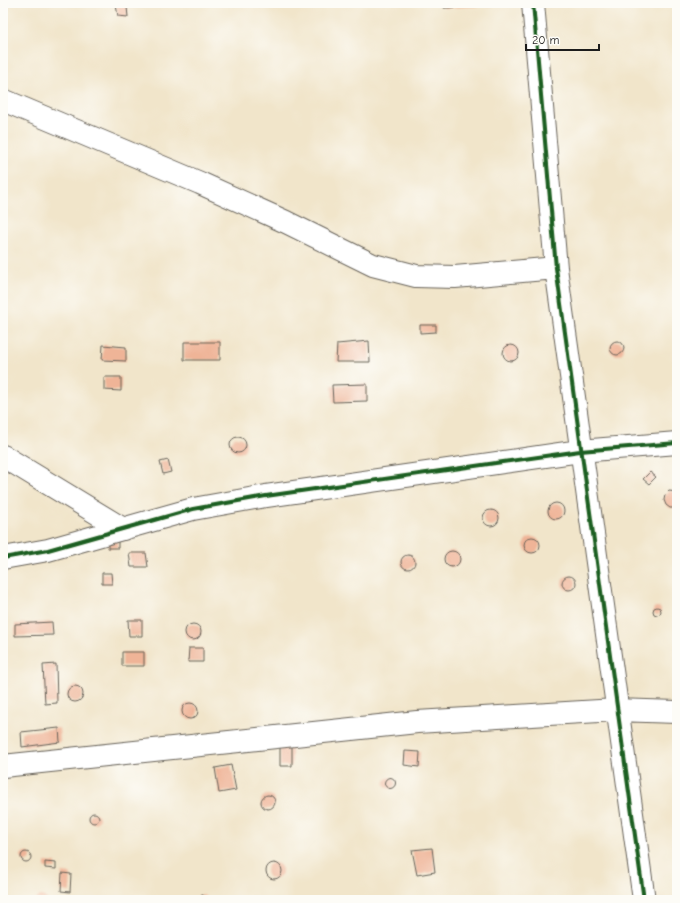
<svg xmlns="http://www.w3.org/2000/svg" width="680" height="903" viewBox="0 0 680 903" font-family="'Comic Neue',sans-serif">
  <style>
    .building { fill: #efb497 }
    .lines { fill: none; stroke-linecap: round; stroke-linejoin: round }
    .minor-casing { stroke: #676259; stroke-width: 24 }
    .minor { stroke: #fff; stroke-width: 22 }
    .cycleway-casing { stroke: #fdfcf7; stroke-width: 6 }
    .cycleway { stroke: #1b5e20; stroke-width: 4 }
  </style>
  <rect width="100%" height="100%" fill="#fdfcf7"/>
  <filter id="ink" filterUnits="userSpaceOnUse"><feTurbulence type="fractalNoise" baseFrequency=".025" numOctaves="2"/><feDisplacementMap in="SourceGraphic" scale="8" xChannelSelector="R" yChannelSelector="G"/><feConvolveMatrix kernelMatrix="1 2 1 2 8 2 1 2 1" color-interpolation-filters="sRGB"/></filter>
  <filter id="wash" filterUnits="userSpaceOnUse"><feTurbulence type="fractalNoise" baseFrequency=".012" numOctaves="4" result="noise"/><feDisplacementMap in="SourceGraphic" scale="16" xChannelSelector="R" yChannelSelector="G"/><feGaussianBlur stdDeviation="0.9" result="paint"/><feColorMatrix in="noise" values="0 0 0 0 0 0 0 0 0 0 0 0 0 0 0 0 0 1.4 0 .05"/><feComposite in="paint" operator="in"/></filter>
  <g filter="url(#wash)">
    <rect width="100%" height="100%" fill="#f1e5ca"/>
    <g id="blocks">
      <path class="building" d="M443,3H521V4L444,8Z
        M116,5L127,7L128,17L118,16Z
        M420,325H436V332L420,333Z
        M369,341L370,362H336L337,344Z
        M610 348a7 7 0 1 1 14 0a7 7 0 1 1-14 0Z
        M184,342H220V360H184Z
        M503 353a8 8 0 1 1 16 0a8 8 0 1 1-16 0Z
        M103,345L126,347V361L102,360Z
        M104,377H121V391L104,390Z
        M367,384V401L333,402L332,385Z
        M230 445a8 8 0 1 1 16 0a8 8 0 1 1-16 0Z
        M168,460L171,472L163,474L160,462Z
        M650,472L656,477L649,484L643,479Z
        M669,491L677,492L676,508H670L666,505L664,500L665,495Z
        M548 511a8 8 0 1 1 16 0a8 8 0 1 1-16 0Z
        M483 518a8 8 0 1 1 16 0a8 8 0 1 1-16 0Z
        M524 545a8 8 0 1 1 16 0a8 8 0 1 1-16 0Z
        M108,541H118V548H108Z
        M444 559a8 8 0 1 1 16 0a8 8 0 1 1-16 0Z
        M129,553H146L148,567H131Z
        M401 562a7 7 0 1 1 14 0a7 7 0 1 1-14 0Z
        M102,573H111L112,584H102Z
        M562 583a7 7 0 1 1 14 0a7 7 0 1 1-14 0Z
        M653 611a4 4 0 1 1 8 0a4 4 0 1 1-8 0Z
        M128,620H142V636H129Z
        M52,622L53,635L15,636V624Z
        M185 632a8 8 0 1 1 16 0a8 8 0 1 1-16 0Z
        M189,648H203V662H188Z
        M122,652H144V666H122Z
        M56,664L57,703L45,704L43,665Z
        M67 694a8 8 0 1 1 16 0a8 8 0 1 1-16 0Z
        M182 711a8 8 0 1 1 16 0a8 8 0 1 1-16 0Z
        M59,728L60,742L22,747L21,732Z
        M280,742H292V766H280Z
        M405,751L420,752L419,767L404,765Z
        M231,765L236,790L219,793L215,768Z
        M384.5 783a5.5 5.5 0 1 1 11 0a5.5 5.5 0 1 1-11 0Z
        M261 802a7 7 0 1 1 14 0a7 7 0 1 1-14 0Z
        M89 818a5 5 0 1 1 10 0a5 5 0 1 1-10 0Z
        M432,848L435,872L417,875L412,850Z
        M21 857a5 5 0 1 1 10 0a5 5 0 1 1-10 0Z
        M45,862L56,863V869L45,868Z
        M266 871a8 8 0 1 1 16 0a8 8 0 1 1-16 0Z
        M62,873L71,874L70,892L61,891Z
        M203,895L209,900H193L198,896Z
        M40,896L44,897L48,900H36Z"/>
    </g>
  </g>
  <g filter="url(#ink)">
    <use href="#blocks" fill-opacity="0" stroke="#676259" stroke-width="1"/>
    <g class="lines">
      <defs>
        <path id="minor" d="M533,3L556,268L644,900
          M3,100L200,183L286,222L373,265L416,276L455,277L556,268
          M3,456L123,529
          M3,558L48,550L193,509L266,496L580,451L677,443
          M3,766L417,722L616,710L677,712"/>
      </defs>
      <use href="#minor" class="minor-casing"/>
      <use href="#minor" class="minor"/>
      <defs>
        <path id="cycleway" d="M533,3L556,268L644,900
          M3,558L48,550L193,509L266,496L580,451L677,443"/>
      </defs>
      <use href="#cycleway" class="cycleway-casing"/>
      <use href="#cycleway" class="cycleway"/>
    </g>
  </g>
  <rect width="680" height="903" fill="none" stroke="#fdfcf7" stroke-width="16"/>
  <path d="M526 44v6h73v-6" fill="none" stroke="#1c1c1c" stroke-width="2"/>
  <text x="532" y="44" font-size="12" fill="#1c1c1c" stroke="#fdfcf7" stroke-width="3" paint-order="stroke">20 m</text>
</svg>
